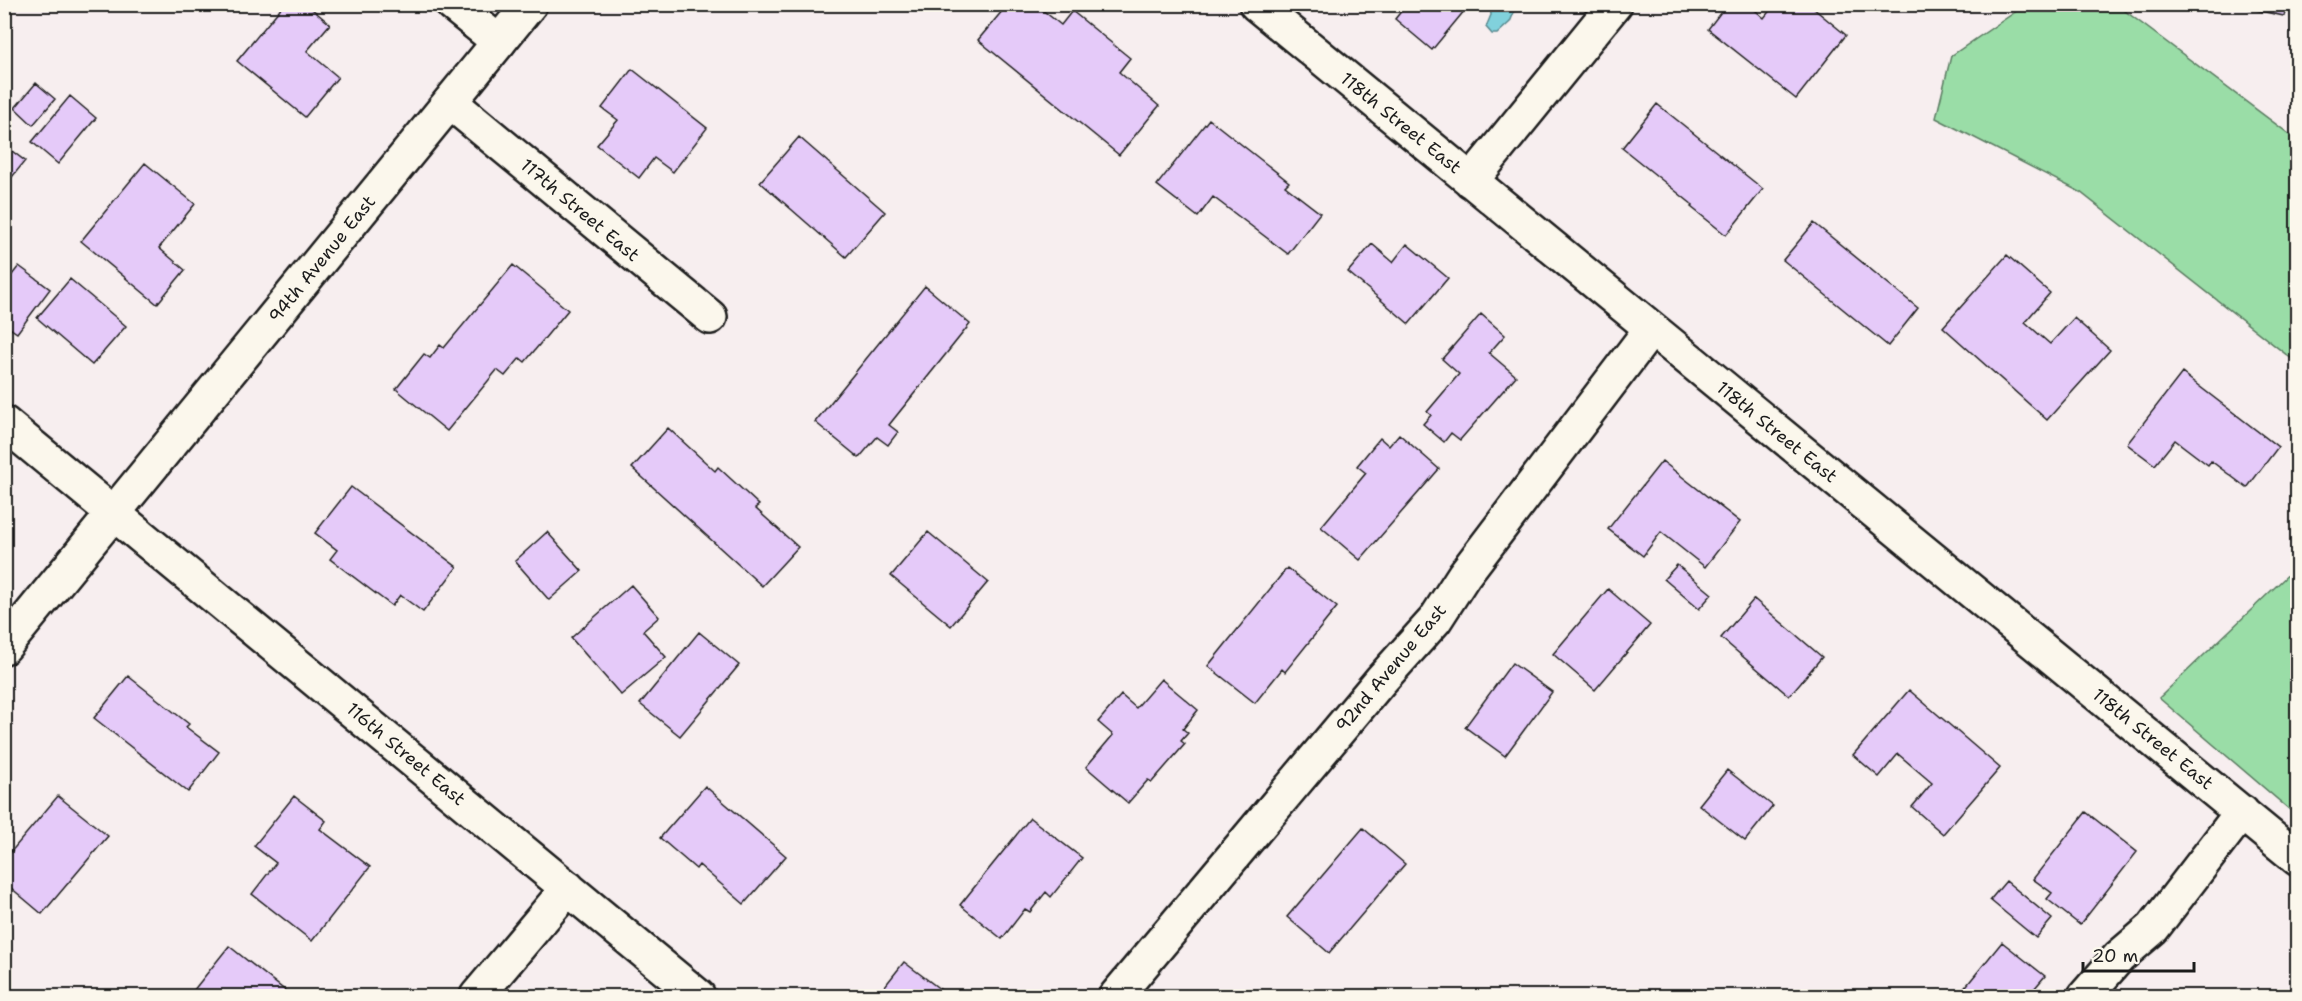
<svg xmlns="http://www.w3.org/2000/svg" width="2302" height="1001" viewBox="0 0 2302 1001" font-family="'Shantell Sans',sans-serif">
  <style>
    .green { fill: #9adda7; stroke: #5b7c62; stroke-width: 1.5 }
    .water { fill: #81d1dc; stroke: #59898f; stroke-width: 1.5 }
    .building { fill: #e5caf9; stroke: #1c1c1c; stroke-width: 1.5 }
    .lines { fill: none; stroke-linecap: round; stroke-linejoin: round }
    .street-casing { stroke: #1c1c1c; stroke-width: 38 }
    .secondary-casing { stroke: #1c1c1c; stroke-width: 38 }
    .street { stroke: #fbf7ec; stroke-width: 33 }
    .secondary { stroke: #fbf7ec; stroke-width: 33 }
    .labels { text-anchor: middle; stroke-width: 4.5; stroke-linejoin: round; paint-order: stroke }
    .street-label { font-size: 18px; fill: #1c1c1c; stroke: #fbf7ec }
  </style>
  <rect width="100%" height="100%" fill="#f7eeef"/>
  <filter id="ink" filterUnits="userSpaceOnUse"><feTurbulence type="fractalNoise" baseFrequency=".0167" numOctaves="2"/><feDisplacementMap in="SourceGraphic" scale="12" xChannelSelector="R" yChannelSelector="G"/><feConvolveMatrix kernelMatrix="1 2 1 2 8 2 1 2 1" color-interpolation-filters="sRGB"/></filter>
  <g filter="url(#ink)">
    <path class="green" d="M2027,4L2117,5L2297,140V363L2080,192L1936,118L1951,56Z
      M2297,566V816L2159,698Z"/>
    <path class="water" d="M1490,5H1517L1510,22L1497,34H1492L1486,27L1491,15Z"/>
    <path class="building" d="M284,4H306L330,24L307,51L338,77L305,117L237,61Z
      M1008,4H1035L1061,25L1072,11L1130,58L1119,72L1159,106L1119,155L978,40Z
      M1407,4H1470L1432,50L1395,19Z
      M1727,4H1748L1764,18L1775,4H1808L1846,35L1796,99L1708,29Z
      M2228,4H2287L2284,16Z
      M632,69L707,128L673,172L654,158L639,178L597,145L618,120L602,108Z
      M36,83L55,99L33,125L15,108Z
      M70,96L96,118L58,164L32,142Z
      M1657,104L1763,189L1726,235L1691,207L1693,205L1622,148Z
      M1209,119L1289,182L1285,186L1320,213L1288,254L1213,197L1198,217L1157,185Z
      M799,137L885,212L846,257L760,182Z
      M4,145L25,161L4,187Z
      M145,163L195,204L159,248L185,270L157,304L81,241Z
      M1814,223L1918,308L1888,346L1783,260Z
      M1372,244L1393,262L1407,244L1448,278L1409,324L1348,272Z
      M2007,255L2050,293L2025,322L2050,344L2074,318L2110,350L2047,420L1943,327Z
      M513,265L568,310L525,362L520,358L505,376L497,370L447,431L396,389L424,354L430,358L440,345L444,348Z
      M19,266L50,289L17,333L4,324V285Z
      M70,279L126,326L92,365L37,318Z
      M925,286L970,324L889,425L898,432L888,445L877,437L859,458L815,422Z
      M1481,314L1505,335L1489,353L1516,376L1460,440L1451,433L1444,442L1423,424L1431,415L1427,412L1459,374L1442,359Z
      M2182,373L2278,447L2247,488L2211,461L2208,465L2175,440L2155,465L2127,444Z
      M668,428L715,471L718,467L759,505L755,508L798,547L762,586L632,468Z
      M1399,434L1439,469L1360,560L1321,527L1366,473L1357,466L1380,438L1389,446Z
      M1662,461L1740,522L1705,567L1661,532L1643,556L1608,529Z
      M351,487L457,567L423,612L400,595L392,606L330,559L337,550L315,533Z
      M547,532L582,571L549,600L515,561Z
      M928,532L988,582L951,626L891,576Z
      M1677,565L1712,594L1699,609L1664,579Z
      M1287,568L1337,607L1285,672L1282,669L1255,703L1208,666Z
      M631,585L659,617L643,631L666,657L621,695L571,638Z
      M1608,589L1650,625L1595,690L1553,654Z
      M1754,599L1822,657L1789,696L1721,638Z
      M699,632L739,665L680,736L640,704Z
      M1512,663L1552,692L1505,756L1465,727Z
      M128,676L189,724L186,727L219,752L188,792L94,718Z
      M1161,679L1198,710L1183,729L1188,733L1181,741L1185,744L1152,782L1148,780L1128,803L1086,767L1113,735L1098,722L1121,695L1136,708Z
      M1909,690L2000,768L1943,834L1912,807L1932,783L1898,754L1879,777L1853,755Z
      M1727,770L1773,806L1745,841L1699,805Z
      M705,786L786,856L744,904L699,865L696,869L660,838Z
      M58,796L108,836L42,914L4,882V860Z
      M294,796L326,821L320,829L370,867L312,941L252,894L276,863L254,846Z
      M2086,812L2137,852L2080,925L2047,899L2052,893L2033,879Z
      M1030,818L1082,858L1051,897L1046,892L1030,912L1025,909L1002,939L960,905Z
      M1363,828L1405,864L1329,953L1287,917Z
      M2006,881L2052,919L2036,938L1990,900Z
      M2002,942L2045,976L2028,996H1958Z
      M229,946L292,996H189Z
      M904,962L949,996H877Z"/>
    <g class="lines">
      <defs>
        <path id="street" d="M452,4L499,42
          M1256,4L2298,859
          M450,102L710,317
          M1471,181L1615,4
          M4,423L698,996
          M477,996L568,888
          M1116,996L1381,680L1435,620L1464,575L1651,329
          M2085,996L2119,957L2153,928L2242,812"/>
        <path id="secondary" d="M4,647L530,4"/>
      </defs>
      <use href="#street" class="street-casing"/>
      <use href="#secondary" class="secondary-casing"/>
      <use href="#street" class="street"/>
      <use href="#secondary" class="secondary"/>
    </g>
  </g>
  <g class="labels">
    <g class="street-label">
      <text transform="translate(1401 123) rotate(39)" y="6">118th Street East</text>
      <text transform="translate(580 210) rotate(40)" y="6">117th Street East</text>
      <text transform="translate(322 259) rotate(-51)" y="6">94th Avenue East</text>
      <text transform="translate(1777 432) rotate(39)" y="6">118th Street East</text>
      <text transform="translate(1391 668) rotate(-50)" y="6">92nd Avenue East</text>
      <text transform="translate(2153 739) rotate(39)" y="6">118th Street East</text>
      <text transform="translate(406 754) rotate(40)" y="6">116th Street East</text>
    </g>
  </g>
  <rect width="2302" height="1001" fill="none" stroke="#fbf7ec" stroke-width="24"/>
  <rect x="12" y="12" width="2278" height="977" fill="none" stroke="#1c1c1c" stroke-width="2" filter="url(#ink)"/>
  <path d="M2083 962v9h111v-9" fill="none" stroke="#1c1c1c" stroke-width="3"/>
  <text x="2092" y="962" font-size="18" fill="#1c1c1c" stroke="#fbf7ec" stroke-width="4.5" paint-order="stroke">20 m</text>
</svg>
